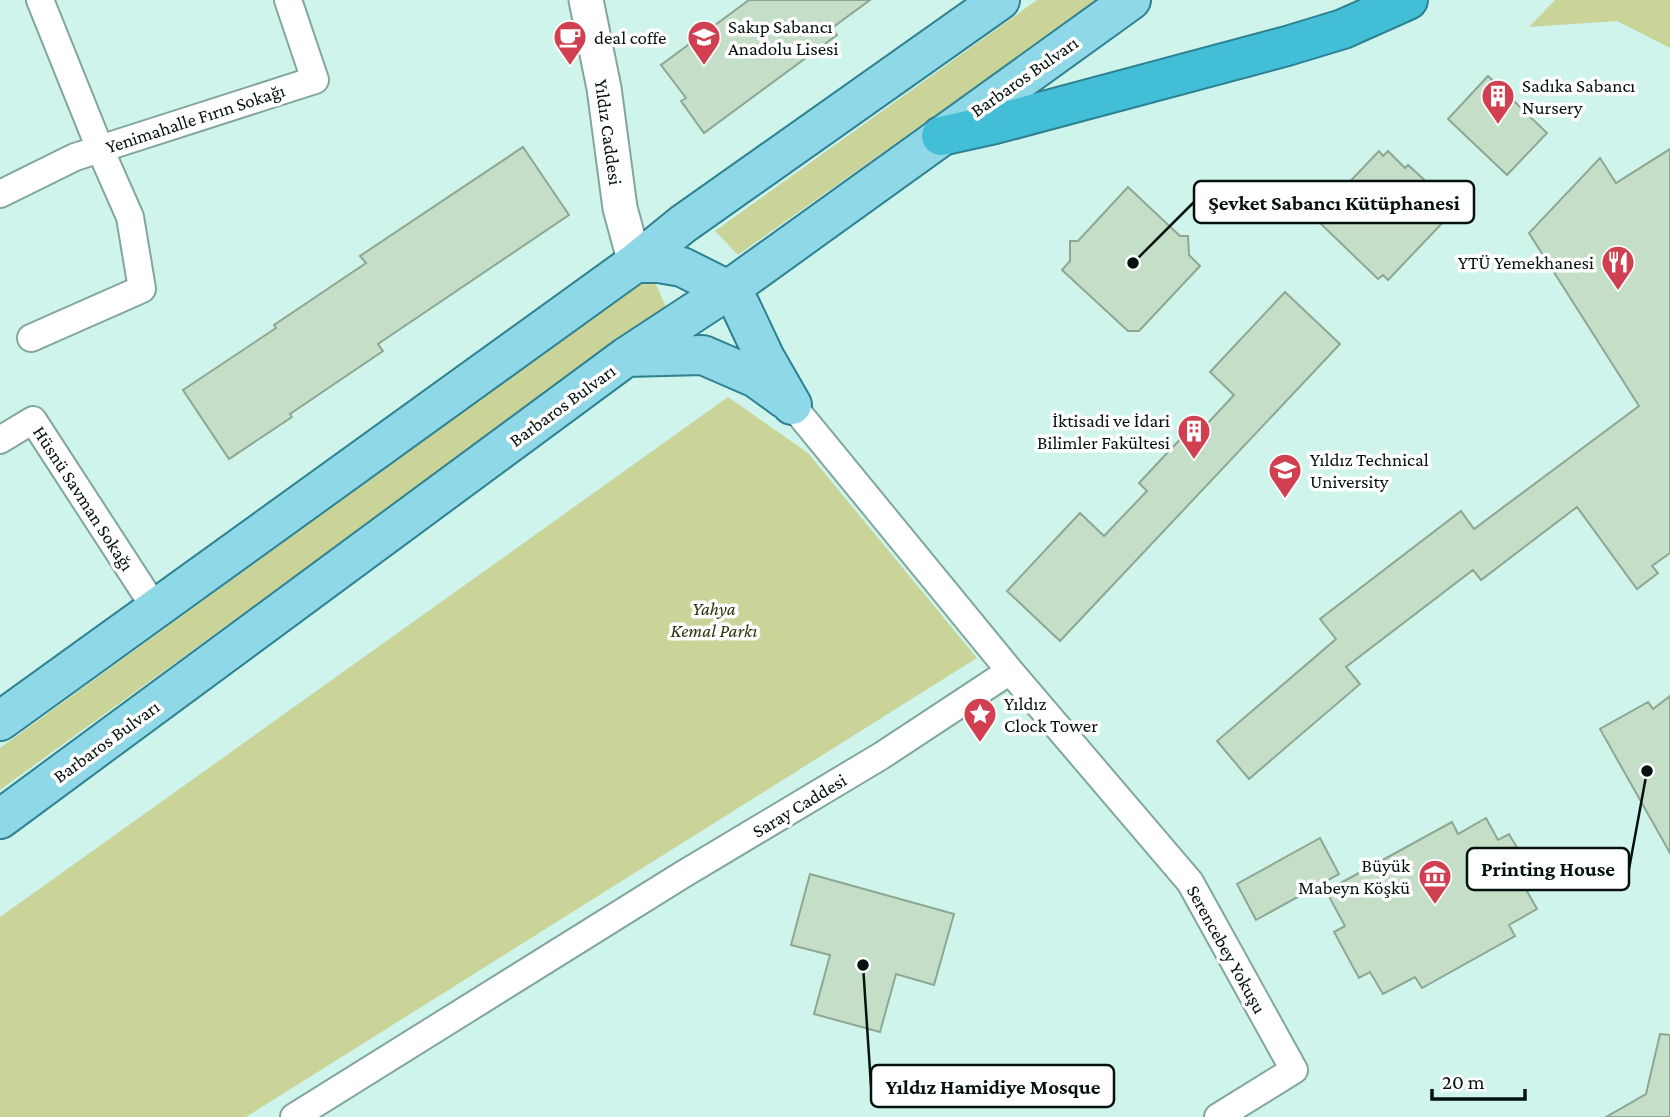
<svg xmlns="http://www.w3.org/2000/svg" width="1670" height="1117" viewBox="0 0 1670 1117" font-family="'Crimson Pro',serif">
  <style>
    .green { fill: #cad499 }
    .building { fill: #c4dec7; stroke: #8ea792; stroke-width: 2 }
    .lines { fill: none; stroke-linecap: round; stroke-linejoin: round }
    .minor-casing { stroke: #82a69f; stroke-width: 30 }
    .tertiary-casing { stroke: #82a69f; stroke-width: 37 }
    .primary-casing { stroke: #2d8191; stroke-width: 42 }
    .motorway-casing { stroke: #2d8191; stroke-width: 42 }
    .minor { stroke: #fff; stroke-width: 26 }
    .tertiary { stroke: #fff; stroke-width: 33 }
    .primary { stroke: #8ed8e7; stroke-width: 38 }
    .motorway { stroke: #43bed7; stroke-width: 38 }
    .labels { text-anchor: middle; stroke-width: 7; stroke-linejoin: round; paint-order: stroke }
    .poi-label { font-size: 19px; fill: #04110e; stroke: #fff; text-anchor: start }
    .street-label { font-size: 19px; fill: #04110e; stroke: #fff }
    .park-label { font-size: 19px; font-style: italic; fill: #2e330d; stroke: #fff }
    .leader { fill: none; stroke: #04110e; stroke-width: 2.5 }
    .callout-dot { fill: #04110e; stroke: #fff; stroke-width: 2.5 }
    .callout { fill: #fff; stroke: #04110e; stroke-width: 2.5 }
    .callout-label { font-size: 21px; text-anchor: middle; font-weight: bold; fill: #04110e }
  </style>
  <rect width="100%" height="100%" fill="#cef4ec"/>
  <path class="green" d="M1037,0H1098L738,255L715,231Z
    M1555,0H1670V48L1617,21L1529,27Z
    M652,275L666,307L0,790V748Z
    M728,397L808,453L977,658L246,1117H0V917Z"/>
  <path class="building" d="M749,0H870L832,28L837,35L704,133L681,101L686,98L661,65Z
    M1488,76L1547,133L1507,175L1448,119Z
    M523,147L569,215L378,344L383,351L290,414L292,417L229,459L183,390L276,328L274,325L366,263L360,256Z
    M1670,149V553L1652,566L1658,573L1637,589L1577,507L1481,580L1473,570L1346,667L1360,684L1249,779L1217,741L1336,639L1320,619L1461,511L1474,529L1639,406L1529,233L1600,158L1616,183Z
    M1379,151L1383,156L1388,151L1405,168L1408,165L1431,186L1428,189L1447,207L1443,212L1448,217L1388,280L1383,275L1378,279L1319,222L1323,218L1319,214Z
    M1128,187L1180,236H1188L1189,255L1200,266L1139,331H1128L1062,270L1070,261V241H1078Z
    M1285,292L1340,344L1060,641L1007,591L1080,513L1104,536L1147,491L1139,483L1186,433L1193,439L1234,395L1210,372Z
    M1670,696V853L1600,729L1648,702L1653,709Z
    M1486,818L1498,840L1509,834L1536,880L1524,886L1537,909L1509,925L1515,936L1422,988L1415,977L1383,994L1370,972L1359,978L1334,932L1345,926L1326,891L1452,822L1458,834Z
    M1320,838L1339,874L1256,920L1237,884Z
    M810,874L954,914L934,985L896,974L880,1032L814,1014L830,955L791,945Z
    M1660,1034L1670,1035V1117H1606L1646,1094Z"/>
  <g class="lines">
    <defs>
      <path id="minor" d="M0,194L75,157L315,80L288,0
        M31,338L142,289L130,217L100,149L40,0
        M0,440L33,420L155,608
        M1010,671L1190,882L1294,1070L1218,1117
        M294,1117L682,875L881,756L1010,671L792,405"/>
      <path id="tertiary" d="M586,0L604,88L620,208L635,263"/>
      <path id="primary" d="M635,263H659L682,267L728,290L740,305L765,358L792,405
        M626,357L703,355L756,378L785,399
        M0,721L635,263L683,224L1000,0
        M0,819L626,357L728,290L1131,0"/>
      <path id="motorway" d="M941,136L995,124L1287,46L1343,29L1408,0"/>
    </defs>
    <use href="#minor" class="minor-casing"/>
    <use href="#tertiary" class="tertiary-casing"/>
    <use href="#primary" class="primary-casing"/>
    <use href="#motorway" class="motorway-casing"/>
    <use href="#minor" class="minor"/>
    <use href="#tertiary" class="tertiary"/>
    <use href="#primary" class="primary"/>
    <use href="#motorway" class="motorway"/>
  </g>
  <defs>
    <symbol id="cafe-pin" viewBox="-11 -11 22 30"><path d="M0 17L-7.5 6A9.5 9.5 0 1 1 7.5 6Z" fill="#d04051" stroke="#fff"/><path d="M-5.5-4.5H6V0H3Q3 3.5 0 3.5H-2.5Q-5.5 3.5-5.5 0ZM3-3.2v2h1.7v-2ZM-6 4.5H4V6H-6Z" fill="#fff"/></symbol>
    <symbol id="school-pin" viewBox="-11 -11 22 30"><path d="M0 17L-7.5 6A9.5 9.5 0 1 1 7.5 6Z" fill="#d04051" stroke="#fff"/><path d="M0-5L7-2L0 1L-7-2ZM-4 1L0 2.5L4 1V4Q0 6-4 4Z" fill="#fff"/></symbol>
    <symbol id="building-pin" viewBox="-11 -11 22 30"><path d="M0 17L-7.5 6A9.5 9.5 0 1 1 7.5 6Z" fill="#d04051" stroke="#fff"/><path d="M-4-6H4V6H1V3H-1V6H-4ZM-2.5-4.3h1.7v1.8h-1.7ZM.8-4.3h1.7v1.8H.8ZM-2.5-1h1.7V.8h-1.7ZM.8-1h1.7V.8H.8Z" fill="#fff"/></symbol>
    <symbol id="restaurant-pin" viewBox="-11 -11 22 30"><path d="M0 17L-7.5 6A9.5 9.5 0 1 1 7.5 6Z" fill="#d04051" stroke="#fff"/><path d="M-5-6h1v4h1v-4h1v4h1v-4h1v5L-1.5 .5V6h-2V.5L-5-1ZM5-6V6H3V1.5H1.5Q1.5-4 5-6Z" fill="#fff"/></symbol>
    <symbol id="university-pin" viewBox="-11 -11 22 30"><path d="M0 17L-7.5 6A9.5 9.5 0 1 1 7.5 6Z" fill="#d04051" stroke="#fff"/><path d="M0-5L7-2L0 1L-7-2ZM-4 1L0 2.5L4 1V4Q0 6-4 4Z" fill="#fff"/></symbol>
    <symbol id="sight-pin" viewBox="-11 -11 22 30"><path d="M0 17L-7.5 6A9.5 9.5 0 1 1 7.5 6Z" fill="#d04051" stroke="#fff"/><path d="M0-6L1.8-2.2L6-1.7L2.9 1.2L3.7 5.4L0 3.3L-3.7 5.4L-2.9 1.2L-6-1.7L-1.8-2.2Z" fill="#fff"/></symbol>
    <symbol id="museum-pin" viewBox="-11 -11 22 30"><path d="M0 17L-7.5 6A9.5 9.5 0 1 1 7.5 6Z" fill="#d04051" stroke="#fff"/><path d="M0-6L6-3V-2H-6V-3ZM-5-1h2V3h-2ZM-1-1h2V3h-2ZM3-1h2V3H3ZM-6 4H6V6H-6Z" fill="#fff"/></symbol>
  </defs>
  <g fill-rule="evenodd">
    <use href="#cafe-pin" x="551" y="18" width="38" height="52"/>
    <use href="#school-pin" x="685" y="18" width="38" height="52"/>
    <use href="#building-pin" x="1479" y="77" width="38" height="52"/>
    <use href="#restaurant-pin" x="1599" y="243" width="38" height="52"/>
    <use href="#building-pin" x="1175" y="412" width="38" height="52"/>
    <use href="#university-pin" x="1266" y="451" width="38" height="52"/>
    <use href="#sight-pin" x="961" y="695" width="38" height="52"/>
    <use href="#museum-pin" x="1416" y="857" width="38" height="52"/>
  </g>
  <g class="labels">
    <g class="poi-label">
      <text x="728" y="33">Sakıp Sabancı<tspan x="728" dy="22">Anadolu Lisesi</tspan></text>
      <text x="594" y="44">deal coffe</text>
      <text x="1522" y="92">Sadıka Sabancı<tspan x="1522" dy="22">Nursery</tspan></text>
      <text x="1594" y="269" text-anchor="end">YTÜ Yemekhanesi</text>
      <text x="1170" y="427" text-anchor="end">İktisadi ve İdari<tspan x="1170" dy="22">Bilimler Fakültesi</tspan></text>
      <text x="1310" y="466">Yıldız Technical<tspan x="1310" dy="22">University</tspan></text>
      <text x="1004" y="710">Yıldız<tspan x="1004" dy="22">Clock Tower</tspan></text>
      <text x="1410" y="872" text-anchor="end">Büyük<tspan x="1410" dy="22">Mabeyn Köşkü</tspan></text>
    </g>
    <g class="street-label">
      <text transform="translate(1024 76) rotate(-35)" y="7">Barbaros Bulvarı</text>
      <text transform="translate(195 118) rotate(-18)" y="7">Yenimahalle Fırın Sokağı</text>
      <text transform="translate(609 132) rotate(82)" y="7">Yıldız Caddesi</text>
      <text transform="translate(562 405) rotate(-36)" y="7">Barbaros Bulvarı</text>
      <text transform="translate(84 498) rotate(57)" y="7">Hüsnü Savman Sokağı</text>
      <text transform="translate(106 741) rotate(-36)" y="7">Barbaros Bulvarı</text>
      <text transform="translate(799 805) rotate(-31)" y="7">Saray Caddesi</text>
      <text transform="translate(1227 949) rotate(61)" y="7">Serencebey Yokuşu</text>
    </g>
    <g class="park-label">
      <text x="714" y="615">Yahya<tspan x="714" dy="22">Kemal Parkı</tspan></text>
    </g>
  </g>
  <path class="leader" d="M1133 263L1194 202M1647 771L1629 869M863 965L871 1086"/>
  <g class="callout-dot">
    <circle cx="1133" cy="263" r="7"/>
    <circle cx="1647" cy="771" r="7"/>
    <circle cx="863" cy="965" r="7"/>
  </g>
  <g class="callout">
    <rect x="1194" y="181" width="280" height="42" rx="7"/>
    <rect x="1467" y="848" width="162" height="42" rx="7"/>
    <rect x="871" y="1065" width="243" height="42" rx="7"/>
  </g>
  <g class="callout-label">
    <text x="1334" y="210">Şevket Sabancı Kütüphanesi</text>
    <text x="1548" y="876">Printing House</text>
    <text x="993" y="1094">Yıldız Hamidiye Mosque</text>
  </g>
  <path d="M1432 1089v10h93v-10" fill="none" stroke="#04110e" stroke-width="3.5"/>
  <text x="1442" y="1089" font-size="21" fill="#04110e" stroke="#ffffff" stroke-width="5" paint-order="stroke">20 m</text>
</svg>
